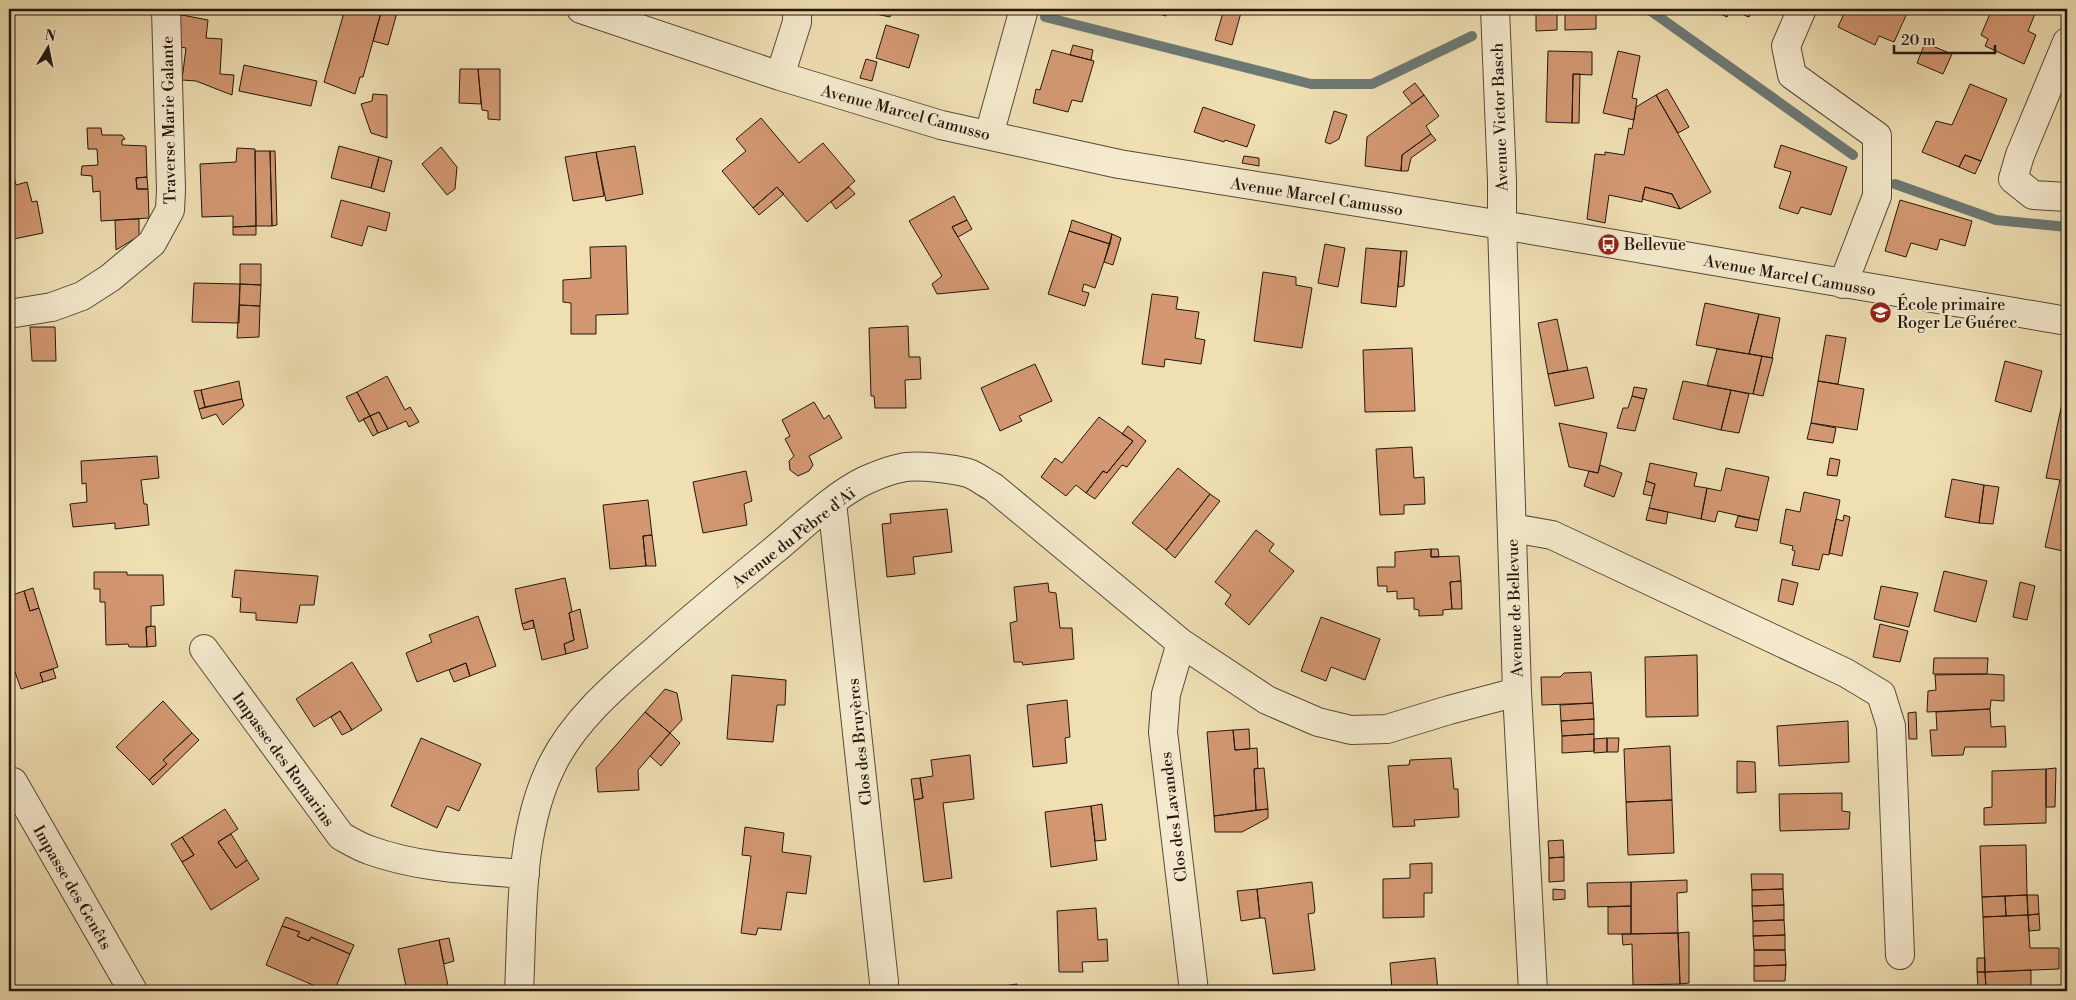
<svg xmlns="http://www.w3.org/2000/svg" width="2076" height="1000" viewBox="0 0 2076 1000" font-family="'Libre Bodoni',serif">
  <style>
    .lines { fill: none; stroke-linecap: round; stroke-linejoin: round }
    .stream { stroke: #6d7975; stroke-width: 10 }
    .building { fill: #d39872; stroke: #221710 }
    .minor-casing { stroke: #554939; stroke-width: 30 }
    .minor { stroke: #f5eace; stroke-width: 28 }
    .labels { text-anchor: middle; stroke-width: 4; stroke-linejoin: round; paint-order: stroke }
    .street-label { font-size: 16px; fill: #221710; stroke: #f5eace }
    .poi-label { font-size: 16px; fill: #221710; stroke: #f5eace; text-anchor: start }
  </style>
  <rect width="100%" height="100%" fill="#efdfb3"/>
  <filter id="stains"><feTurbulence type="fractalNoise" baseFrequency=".004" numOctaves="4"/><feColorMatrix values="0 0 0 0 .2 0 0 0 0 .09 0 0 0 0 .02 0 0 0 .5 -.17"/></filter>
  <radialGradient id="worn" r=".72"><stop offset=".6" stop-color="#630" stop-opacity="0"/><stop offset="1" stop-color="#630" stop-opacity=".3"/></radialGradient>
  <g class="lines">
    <path class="stream" d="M1648,9L1853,155
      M1045,17L1311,84H1372L1472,36
      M1895,184L1996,220L2067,227"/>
  </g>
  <path class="building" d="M345,9H382L363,77H360L355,94L324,82Z
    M382,9H398L388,45L373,41Z
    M872,9H891L890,17L871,13Z
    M1137,9H1157L1156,13Z
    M1157,9H1167L1166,16L1156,13Z
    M1224,9H1242L1232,45L1215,40Z
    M1710,9H1753L1749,17L1731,10L1727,17Z
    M1846,9H1909L1894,42L1879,36L1875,45L1838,27Z
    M1992,9H2037L2028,31L2036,35L2024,64L1985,46L1988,39L1981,35Z
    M1596,13V29L1565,30V14Z
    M1536,14H1557V30L1536,31Z
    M182,15L208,20L206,38L222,39L220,74L234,75L232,95L196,81L182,80L186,48L174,46L178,17Z
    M886,25L919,35L909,68L876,58Z
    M1925,43L1952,54L1943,74L1917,63Z
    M1073,45L1093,50L1091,60L1070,55Z
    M1052,50L1094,61L1082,102L1072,100L1068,112L1033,103L1036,89L1040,90Z
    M1548,51L1592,52V75L1573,74L1572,123L1546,122Z
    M1618,51L1640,56L1632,98L1637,99L1634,120L1603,113Z
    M866,59L877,62L872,81L860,78Z
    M244,65L317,81L311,106L239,91Z
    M460,69H478L481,104L459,103Z
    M478,69H500V120L488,119V111L482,110Z
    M1573,74H1580L1579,123H1572Z
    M1415,83L1424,95L1412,104L1403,92Z
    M1970,84L2007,99L1981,161L1965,155L1959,167L1922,152L1936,121L1952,125Z
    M1667,89L1689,127L1678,133L1656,95Z
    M373,94L387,95V138L371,133L361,104L372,101Z
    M1424,95L1439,116L1426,126L1431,134L1402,155L1401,171L1365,166L1367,137Z
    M1656,95L1711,192L1680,209L1672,194L1645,187L1642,202L1609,195L1605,223L1587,219L1595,154L1605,155V152L1624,155L1629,128L1632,129L1636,107Z
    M1203,107L1255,125L1247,147L1225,140L1224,142L1194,132Z
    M1334,111L1347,115L1339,139L1330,144L1325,142Z
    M761,118L799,163L823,143L855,181L807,222L777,187L753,208L722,171L746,151L736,139Z
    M87,128H101L102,135H122L125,139L122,140V145L146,146L147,177L136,178L137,189H148L149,218L101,221L100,191L93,192L92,176L81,175L82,166L98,165L97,149H88Z
    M1431,134L1436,140L1411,158L1408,171H1401L1402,155Z
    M1781,145L1847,167L1831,215L1801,207L1798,214L1779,208L1791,172L1774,167Z
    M339,146L379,157L371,188L331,178Z
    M635,146L643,194L606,201L596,152Z
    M441,147L457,167L455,189L447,195L422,164Z
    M237,148L255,149L256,226L233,227V216L202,217L200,164L236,162Z
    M255,151H270L272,226H256Z
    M270,151H275L277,225L272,226Z
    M596,152L604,196L573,201L565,157Z
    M1965,155L1981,161L1975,174L1959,167Z
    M1244,156L1259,158V166L1242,163Z
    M9,157L16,185L27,182L32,202L37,201L43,233L9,240Z
    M379,157L392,161L384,192L371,188Z
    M147,177L148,189H137L136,178Z
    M777,187L784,194L759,215L753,208Z
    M849,187L855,194L836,209L831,202Z
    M1645,187L1672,194L1680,209L1642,199Z
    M954,196L967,220L952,227L989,289L937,294L932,284L942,276L909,221Z
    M341,200L390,213L386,231L368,226L362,246L331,237Z
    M1900,200L1972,221L1965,246L1940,239L1937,250L1911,243L1906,257L1885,251Z
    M139,219V236L116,250L115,220Z
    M967,220L972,229L958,237L952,227Z
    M1072,220L1112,234L1110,244L1069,231Z
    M256,226V235H233V227Z
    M1069,231L1110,244L1095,288L1084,284L1082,291L1089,293L1085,306L1048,294Z
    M1112,234L1121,238L1113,265L1104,262Z
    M1325,244L1345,248L1338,287L1318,283Z
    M626,246L628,314L596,315V334H571V303L563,302V280L591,278L590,247Z
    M1366,248L1401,251L1396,307L1361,303Z
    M1401,251H1407L1404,286L1398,287Z
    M240,264H261V285L240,284Z
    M1263,272L1296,277V285L1312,288L1302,348L1254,341Z
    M194,283L240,284L239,323L192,322Z
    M240,284L261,285L260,306L239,305Z
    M1152,294L1178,297L1176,309L1199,312L1195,338L1205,340L1201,364L1165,359L1164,367L1142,364Z
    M1705,303L1759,314L1749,354L1696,345Z
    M239,305L260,306L259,337L237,338Z
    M1759,314L1780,318L1772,358L1749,354Z
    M1557,319L1568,370L1548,374L1538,323Z
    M908,326L909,357H920L921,379L905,380L906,408H875L874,396H871L869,328Z
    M30,327H55L56,361H32Z
    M1826,335L1846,338L1838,384L1818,381Z
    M1412,348L1415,411L1365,412L1363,350Z
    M1717,349L1762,356L1753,394L1707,386Z
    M1762,356L1773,358L1763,396L1753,394Z
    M2005,361L2042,371L2031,412L1995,401Z
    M1035,364L1052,401L1019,416L1022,421L1000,431L981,388Z
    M1587,367L1594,398L1555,406L1548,374Z
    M387,376L405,410L410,407L419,422L409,427L406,421L388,429L379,412L370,416L357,392Z
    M239,381L242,399L205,407L201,390Z
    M1683,381L1731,390L1721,430L1673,419Z
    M1818,381L1864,389L1857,430L1811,423Z
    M1634,387L1647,389L1644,399L1632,396Z
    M201,390L205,407L199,409L194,391Z
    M1731,390L1749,394L1739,433L1721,430Z
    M357,392L370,416L359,422L346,397Z
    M1632,396L1644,399L1635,431L1617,428L1623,408H1628Z
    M242,399L244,406L223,425L216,414L202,419L199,409Z
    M2063,399L2067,400V552L2045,547L2060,480L2046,478Z
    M814,402L824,419L829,415L842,438L809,456L813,465L809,471L798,476L790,470L789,461L794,456L785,439L790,436L782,420Z
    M379,412L388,429L378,433L370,416Z
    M370,416L378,433L373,436L363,419Z
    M1099,417L1133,441L1107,473L1103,471L1086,493L1076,485L1066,496L1041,477L1055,458L1062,463Z
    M1559,423L1607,433L1598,473L1569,467Z
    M1811,423L1836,428L1833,443L1807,439Z
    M1128,426L1146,441L1127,467L1122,465L1095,499L1086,493L1103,471L1107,473L1133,441L1122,434Z
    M1412,447L1414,478L1424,477L1425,504L1404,505V514L1380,515L1376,449Z
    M157,456L159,478L141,480L144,504H147L149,525L115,529V523L73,527L70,504L87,502L86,483L82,484L81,461Z
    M1830,458L1840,460L1837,476L1827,475Z
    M1650,463L1697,473L1694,486L1707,488L1701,519L1649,508L1655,484L1646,481Z
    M1600,465L1622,473L1614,497L1584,486L1589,471L1598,473Z
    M1178,468L1210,494L1166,550L1132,523Z
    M1726,468L1769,477L1759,520L1718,511L1715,522L1701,519L1707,488L1721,491Z
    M746,471L752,501L744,504L747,525L703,533L693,482Z
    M1952,479L1984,485L1979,523L1945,517Z
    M1646,481L1655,484L1652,496L1643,494Z
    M1984,485L1999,487L1993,524L1979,523Z
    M1804,492L1840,500L1829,555L1823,554L1819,570L1792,565L1795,551L1792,550L1793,546L1780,543L1786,509L1800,512Z
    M1210,494L1220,501L1175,558L1166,550Z
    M648,500L652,535L643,536L646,566L610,569L603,505Z
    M1649,508L1668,512L1666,524L1646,520Z
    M947,509L952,552L913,557L915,574L887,577L882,524L891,523L890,514Z
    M1844,515L1850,517L1842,556L1829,553L1836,519L1843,521Z
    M1738,516L1759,520L1757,531L1735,527Z
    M1256,530L1274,544L1269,551L1294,571L1249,625L1225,604L1231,595L1215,582Z
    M652,535L656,566H646L643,536Z
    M1431,549V557L1459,556L1461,581L1450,582L1452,609L1443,610V615L1419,616V610L1414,609V598L1397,599V591L1387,592V586H1378L1377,567H1395V552Z
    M1431,549H1438L1439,557H1431Z
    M235,570L318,576L314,605H300L297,623L256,620V613L240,612L241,598L232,597Z
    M1944,571L1987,581L1976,622L1934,611Z
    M94,572H127V575H163L164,605L151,606V626L146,627L147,647H129L128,644L106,645L105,602H100V589H94Z
    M565,578L572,611L569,613L574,640L564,644L566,654L542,660L533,620L522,624L515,589Z
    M1782,579L1798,583L1793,605L1778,601Z
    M1461,581L1462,609H1452L1450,582Z
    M2020,582L2035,586L2027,620L2013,617Z
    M1048,583L1049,592L1056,593L1060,628H1072L1074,659L1023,665L1022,662H1014L1010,623L1017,621L1014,587Z
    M1881,586L1918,593L1909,627L1874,619Z
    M33,588L39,608L30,611L24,591Z
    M24,591L30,611L39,608L58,667L40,673L43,682L21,689L9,655V596Z
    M580,609L588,648L566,654L564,644L574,640L569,613Z
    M478,616L496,666L470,676L466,663L417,682L406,653L432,642L429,635Z
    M1321,617L1380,639L1365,680L1331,667L1326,681L1301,671Z
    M533,620L534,628L524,630L522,624Z
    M1880,624L1908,631L1900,662L1873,657Z
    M155,626L156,646L147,647L146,627Z
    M9,655L14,671L9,673Z
    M1697,655L1698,716L1646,717L1645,657Z
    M1934,658H1988L1987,674H1933Z
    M352,662L382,710L352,730L340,711L314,727L296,699Z
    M466,663L470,676L454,682L449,670Z
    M53,669L56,678L43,682L40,673Z
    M1591,672L1593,703L1542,705L1541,677H1560L1564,673Z
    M1987,674L2004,675V701L1991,700L1990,709L1927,712L1928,691L1936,690L1935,675Z
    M732,675L786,680L785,705H777L773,742L727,739Z
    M665,689L677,693L682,720L670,733L645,712Z
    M1067,700L1070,737L1065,738L1067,763L1033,767L1027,705Z
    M163,701L192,733L163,760L167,764L149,780L116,747Z
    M1593,703L1594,719L1561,721L1560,705Z
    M1990,709L1991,727L2005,726L2006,747H1965L1963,755L1932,756L1930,730H1937L1936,712Z
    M340,711L352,730L342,735L331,717Z
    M645,712L670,733L638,770L639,790L598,792L596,768Z
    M1916,712L1917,739H1909L1908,713Z
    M1594,719V734L1562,736L1561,721Z
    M1848,721L1849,762L1779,766L1777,726Z
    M1249,729L1250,749L1235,750L1233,730Z
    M1233,730L1235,750L1257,748L1258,768L1254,769L1256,810L1214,816L1207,732Z
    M192,733L199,740L153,785L149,780L167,764L163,760Z
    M670,733L680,743L661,766L650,756Z
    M1594,734V751L1562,753V736Z
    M421,738L481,764L459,811L447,806L437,828L391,806Z
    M1607,738H1619L1618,752H1607Z
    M1607,738V752L1594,753V739Z
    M1670,746L1672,800L1626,802L1624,749Z
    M970,755L974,799L943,803L952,878L924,882L914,800L923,798L920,778L933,776L931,760Z
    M1451,758L1454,789H1458L1459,817L1414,820L1415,826L1393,827L1388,766L1409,765L1410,760Z
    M1737,761L1755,762L1756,792L1737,793Z
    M1264,768L1268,809L1256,810L1254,769Z
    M2056,768L2055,807H2046V769Z
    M2046,769V823L1984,825V808L1992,807V771Z
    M920,778L923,798L914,800L911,779Z
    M1842,793V811L1850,812L1849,829L1780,831L1779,794Z
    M1672,800L1674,853L1628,855L1626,802Z
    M1102,804L1106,840L1095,841L1091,806Z
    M1091,806L1097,860L1051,867L1045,812Z
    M225,809L238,829L218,842L236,868L247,860L259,879L211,910L182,862L194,855L182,837Z
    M1268,809V818L1242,832H1215L1214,816Z
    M745,827L784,833L782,852L811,856L806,894L787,892L781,930L758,928L756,935L741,933L751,856L742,855Z
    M231,834L247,860L236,868L218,842Z
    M182,837L194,855L182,862L171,844Z
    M1563,840L1564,857L1549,858L1548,841Z
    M2026,845L2027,895L1982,897L1980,846Z
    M1564,857V881L1549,882V858Z
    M1432,863V893H1424V917L1383,918V879L1410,878V864Z
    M1751,874H1783V889L1752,890Z
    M1687,880V892L1677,893L1678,933L1631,934V882Z
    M1312,882L1315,910L1314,913L1308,914L1315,970L1273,974L1265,918H1260L1257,889Z
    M1631,882V906L1588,907L1587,883Z
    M1257,889L1260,918L1241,921L1237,891Z
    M1553,889L1565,890V899L1553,900Z
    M1783,889L1784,905L1752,906V890Z
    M2027,895H2038L2039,914L2028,915Z
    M2027,895L2028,915L2006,916L2005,896Z
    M2005,896L2006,916L1983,917L1982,897Z
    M1784,905V920L1753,921L1752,906Z
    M1631,906V934H1608V907Z
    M1096,908L1098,940L1107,939L1108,961L1082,962L1083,972H1059L1057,911Z
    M2039,914L2040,930L2029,931L2028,915Z
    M2028,915L2030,948H2059V969L1985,972L1983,917Z
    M286,917L354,945L350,954L311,937L309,941L297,936L300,932L282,926Z
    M1784,920L1785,935L1753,936V921Z
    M282,926L300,932L297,936L309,941L311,937L350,954L334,991H327L266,965Z
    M1689,932V983L1680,984L1678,933Z
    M1678,933L1680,984L1633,985L1632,944L1623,945L1622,934Z
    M1785,935V950H1754L1753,936Z
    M449,938L454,961L444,964L439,940Z
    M439,940L449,991H407L398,949Z
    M1754,950H1785L1786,965L1754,966Z
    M1435,958L1438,991H1392L1390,963Z
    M1977,958H1985V972H1977Z
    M1786,965L1785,981H1754V966Z
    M2031,970V991H1986L1985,972Z
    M1977,972H1985L1986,986H1978Z
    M1017,984L1018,991H976V990Z"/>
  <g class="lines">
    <defs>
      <path id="minor" d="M581,9L780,76L941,125L1119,164L1502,225L2067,321
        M1495,9L1502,181V225L1517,692L1533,991
        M1802,9L1786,46L1792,75L1877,136V196L1843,284
        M2067,42L2020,155L2013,179L2033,195L2067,197
        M780,76L797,22V9
        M989,135L1024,9
        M9,314L52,307L82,296L110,278L152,243L170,210L171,190L166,9
        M832,502L884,982
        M1512,528L1552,535L1846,673L1881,694L1891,726L1900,955
        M1181,643L1166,694L1163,732L1194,991
        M204,649L341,836C350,841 360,847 369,850C418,868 474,870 525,874
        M13,782L133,991
        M519,991C523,917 518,833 552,765C575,718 619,682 658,648C695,615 734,583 773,551C801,528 832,497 864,481C875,476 890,470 901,468C916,464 954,469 968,473C977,476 985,483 993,487L1181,643L1267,700L1318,722L1351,730L1387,729L1449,710L1517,692"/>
    </defs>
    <use href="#minor" class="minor-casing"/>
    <use href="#minor" class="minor"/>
  </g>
  <defs>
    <symbol id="bus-disc" viewBox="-11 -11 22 22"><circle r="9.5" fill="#8f2418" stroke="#f5eace"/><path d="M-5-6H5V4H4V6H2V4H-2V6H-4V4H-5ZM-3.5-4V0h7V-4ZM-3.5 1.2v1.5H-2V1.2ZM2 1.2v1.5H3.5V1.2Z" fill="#fff"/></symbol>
    <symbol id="school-disc" viewBox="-11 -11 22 22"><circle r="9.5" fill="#8f2418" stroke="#f5eace"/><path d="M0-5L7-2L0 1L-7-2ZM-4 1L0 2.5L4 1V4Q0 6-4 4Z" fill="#fff"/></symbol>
  </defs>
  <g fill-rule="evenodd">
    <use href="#bus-disc" x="1596" y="232" width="25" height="25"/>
    <use href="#school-disc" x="1868" y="300" width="25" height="25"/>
  </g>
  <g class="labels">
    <g class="street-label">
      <text transform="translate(906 112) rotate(15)" y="6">Avenue Marcel Camusso</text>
      <text transform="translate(1499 117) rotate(-92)" y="6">Avenue Victor Basch</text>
      <text transform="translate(168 120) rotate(-91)" y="6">Traverse Marie Galante</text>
      <text transform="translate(1317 196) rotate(9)" y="6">Avenue Marcel Camusso</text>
      <text transform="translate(1790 275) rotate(10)" y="6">Avenue Marcel Camusso</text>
      <text transform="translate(793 537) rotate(-38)" y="6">Avenue du Pèbre d'Aï</text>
      <text transform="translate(1514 608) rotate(-92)" y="6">Avenue de Bellevue</text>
      <text transform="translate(859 742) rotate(-96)" y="6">Clos des Bruyères</text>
      <text transform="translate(284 759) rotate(54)" y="6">Impasse des Romarins</text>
      <text transform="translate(1173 817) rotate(-97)" y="6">Clos des Lavandes</text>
      <text transform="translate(73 887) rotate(60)" y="6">Impasse des Genêts</text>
    </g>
    <g class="poi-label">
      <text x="1624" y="250">Bellevue</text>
      <text x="1897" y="310">École primaire<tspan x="1897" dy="18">Roger Le Guérec</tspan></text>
    </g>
  </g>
  <rect width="2076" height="1000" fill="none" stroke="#efdfb3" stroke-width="30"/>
  <rect x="10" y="10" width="2056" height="980" fill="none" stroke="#221710" stroke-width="2.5"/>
  <rect x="15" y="15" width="2046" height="970" fill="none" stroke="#221710"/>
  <g transform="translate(48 48) rotate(10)" stroke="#f5eace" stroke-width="4" paint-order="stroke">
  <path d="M0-4L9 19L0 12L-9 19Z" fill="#221710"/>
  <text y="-8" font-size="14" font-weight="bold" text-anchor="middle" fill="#221710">N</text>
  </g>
  <path d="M1894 45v8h101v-8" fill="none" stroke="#221710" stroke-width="2.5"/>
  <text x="1901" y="45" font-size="15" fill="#221710" stroke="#f5eace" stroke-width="4" paint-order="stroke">20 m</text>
  <rect width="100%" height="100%" filter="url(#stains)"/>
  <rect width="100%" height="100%" fill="url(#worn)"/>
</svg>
